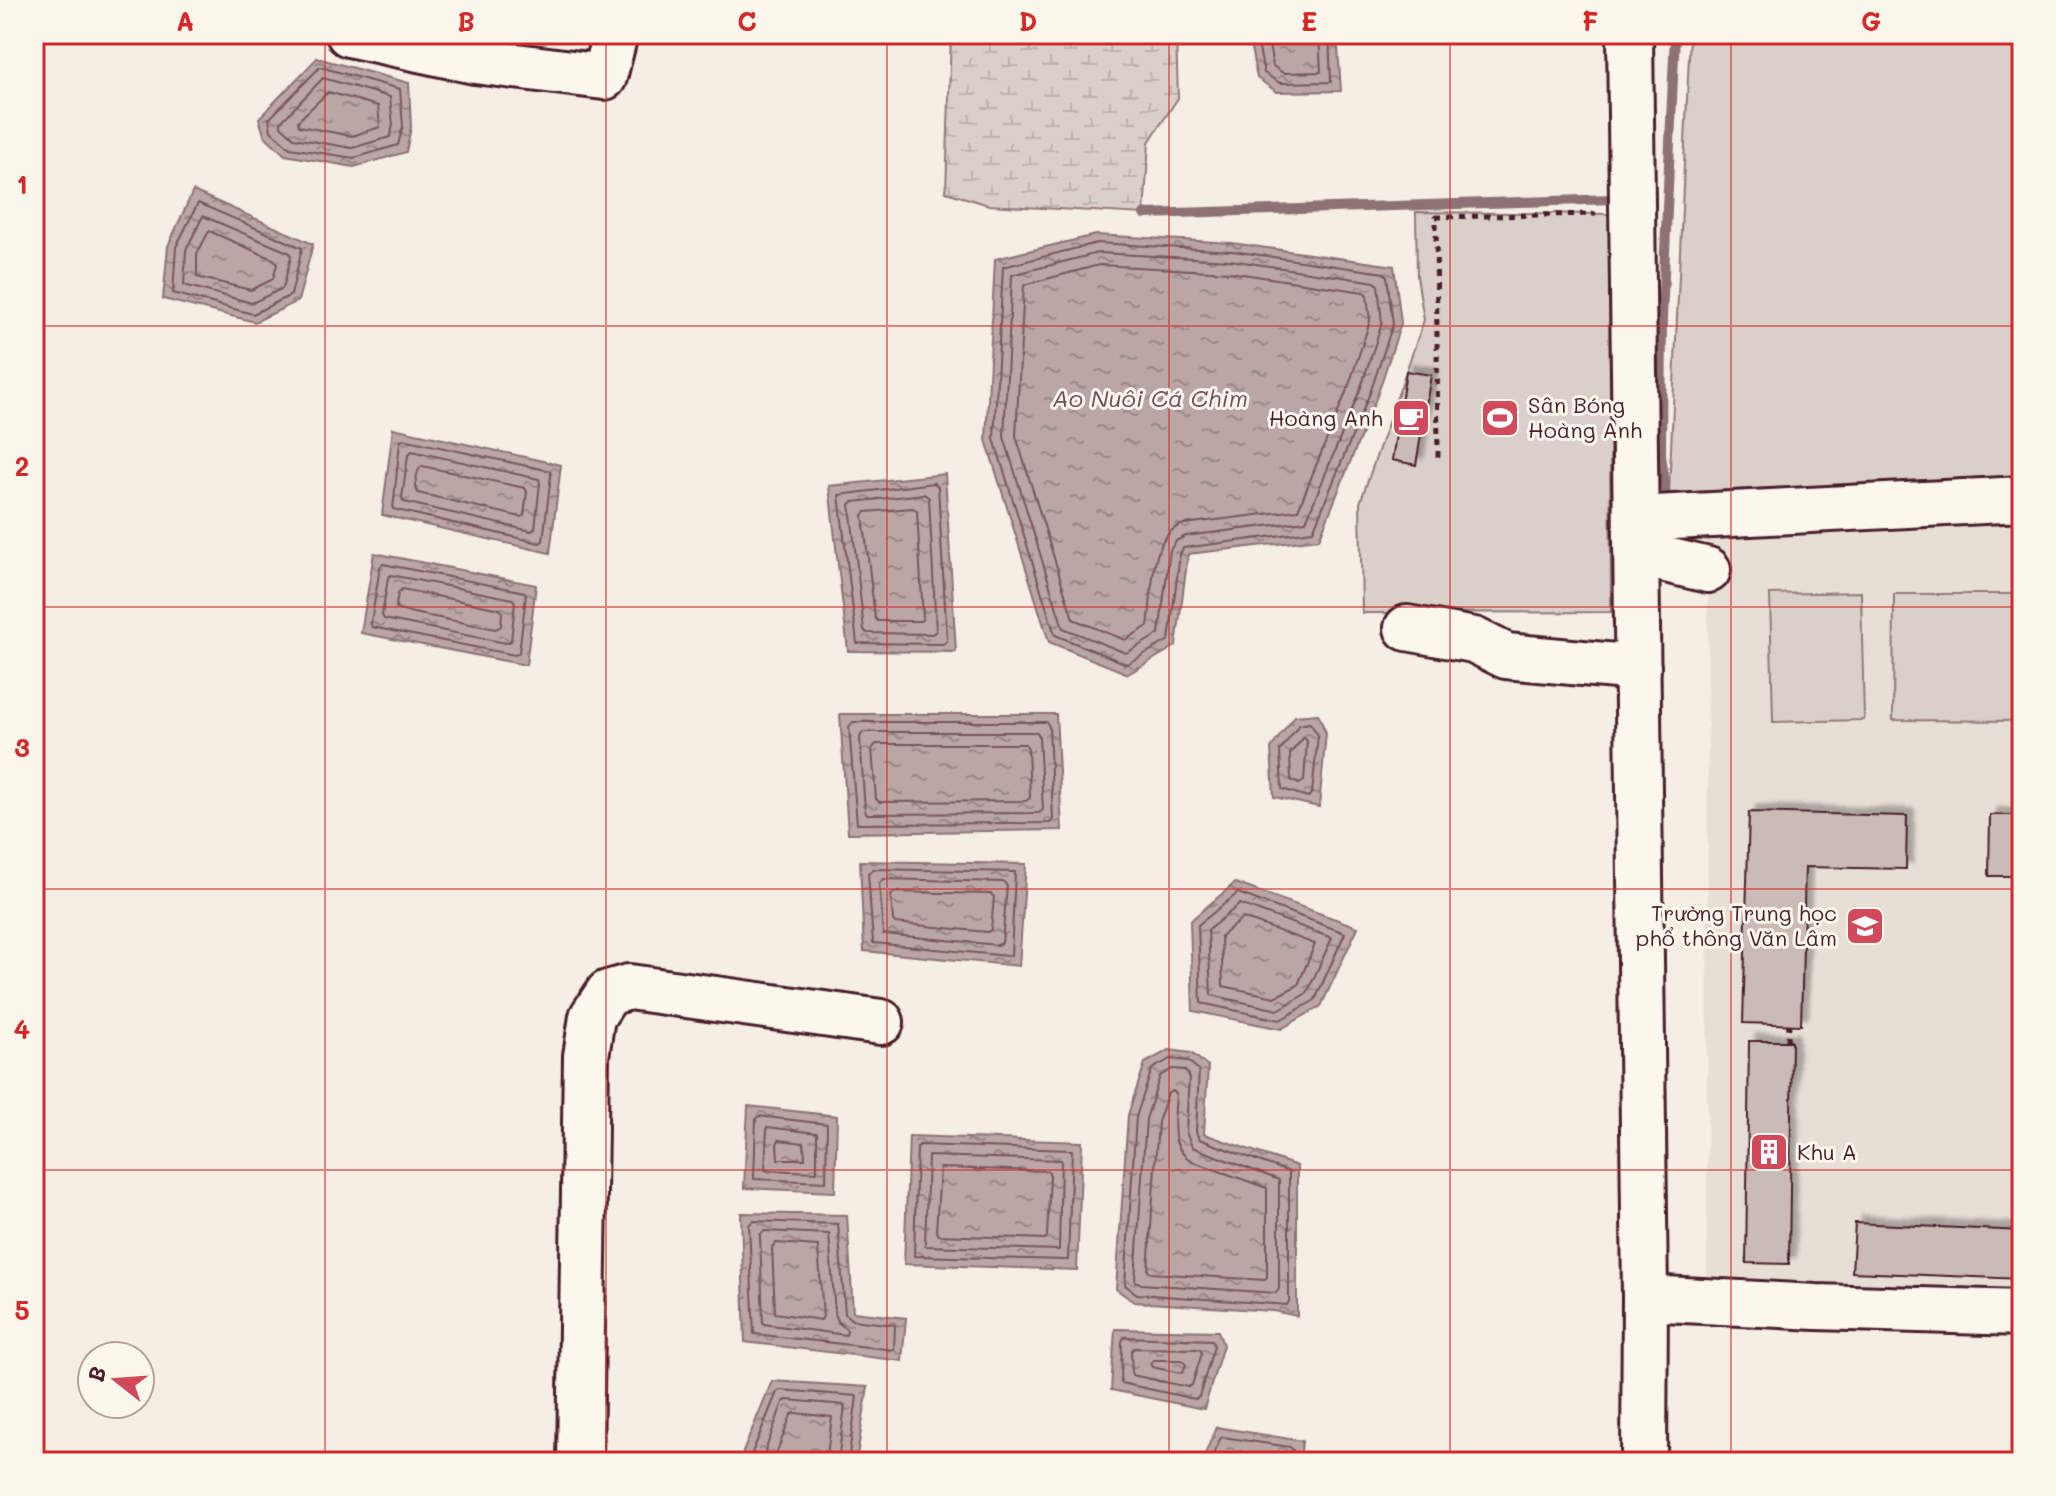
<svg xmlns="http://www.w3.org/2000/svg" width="2056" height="1496" viewBox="0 0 2056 1496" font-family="Mali,sans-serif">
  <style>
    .built { fill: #e7dfd6 }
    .green { fill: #dbd0c9; stroke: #92787a; stroke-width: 2 }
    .wetland { fill: url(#wetland-marsh); stroke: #92787a; stroke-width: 2 }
    .water { fill: url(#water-ripples); stroke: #8d7174; stroke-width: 2 }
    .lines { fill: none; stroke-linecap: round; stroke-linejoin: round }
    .shore { stroke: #77555c; stroke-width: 2 }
    .stream { stroke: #8d7174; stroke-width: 10 }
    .building { fill: #cabbb6; stroke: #4a1f2b; stroke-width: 2; filter: url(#shadow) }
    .minor-casing { stroke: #4a1f2b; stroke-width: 50 }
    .major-casing { stroke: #4a1f2b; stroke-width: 50 }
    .path { stroke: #4a1f2b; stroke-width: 5; stroke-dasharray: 6 6; stroke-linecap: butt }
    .minor { stroke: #fbf7ec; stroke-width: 44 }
    .major { stroke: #fbf7ec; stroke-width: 44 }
    .grid { fill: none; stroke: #d62828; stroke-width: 2; stroke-opacity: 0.55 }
    .labels { text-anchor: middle; stroke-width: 6; stroke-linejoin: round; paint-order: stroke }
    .poi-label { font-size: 22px; fill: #4a1f2b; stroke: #fbf7ec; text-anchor: start }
    .water-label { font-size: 24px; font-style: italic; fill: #714f56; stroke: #fbf7ec }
    .neatline { fill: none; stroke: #d62828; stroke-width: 3 }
    .grid-label { font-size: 26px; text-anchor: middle; font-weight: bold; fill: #d62828 }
  </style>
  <defs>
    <pattern id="wetland-marsh" width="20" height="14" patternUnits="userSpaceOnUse" patternTransform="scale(2)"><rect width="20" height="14" fill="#dbd0c9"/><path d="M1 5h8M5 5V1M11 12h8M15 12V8" fill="none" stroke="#bdb2ad"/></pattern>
    <pattern id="water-ripples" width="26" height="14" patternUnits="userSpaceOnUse" patternTransform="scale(2)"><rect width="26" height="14" fill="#baa7a5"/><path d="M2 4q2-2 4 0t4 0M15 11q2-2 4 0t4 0" fill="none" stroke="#998787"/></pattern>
    <filter id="shadow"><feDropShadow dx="7" dy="-7" stdDeviation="2" flood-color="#0004"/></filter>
  </defs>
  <rect width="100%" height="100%" fill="#f4eee4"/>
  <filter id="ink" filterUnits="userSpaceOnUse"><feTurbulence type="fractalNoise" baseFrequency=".0125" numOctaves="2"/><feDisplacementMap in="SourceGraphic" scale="16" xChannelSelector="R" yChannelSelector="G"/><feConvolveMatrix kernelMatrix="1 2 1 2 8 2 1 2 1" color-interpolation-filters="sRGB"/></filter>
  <g filter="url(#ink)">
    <path class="built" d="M2022,518V1290L1707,1283L1708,570L1705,532Z"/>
    <path class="green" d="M1690,34H2022V477L1669,493Z
      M1416,212L1609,214L1611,612L1362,613L1360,503L1424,320L1417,276Z
      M1861,592L1864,720L1773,722L1770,594Z
      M1894,594H2022V721L1893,720Z"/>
    <path class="wetland" d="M951,34H1176L1178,98L1149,142L1144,214L989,205L946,192Z"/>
    <path class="water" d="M1248,34H1337L1341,91L1277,92L1257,78Z
      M317,58L409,83L411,127L406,152L354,167L285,155L264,135L259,118Z
      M193,191L313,244L298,301L255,322L163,299L168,246Z
      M1096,235L1232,243L1394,266L1401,323L1377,396L1319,539L1188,554L1176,646L1128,674L1049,642L986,440L995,259Z
      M393,428L561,465L550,553L382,515Z
      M945,474L956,652L848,651L829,486Z
      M374,553L536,585L526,665L361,633Z
      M840,714H1056L1062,830L848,833Z
      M1318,714L1326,733L1319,807L1274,797L1271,748L1295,716Z
      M860,861L1026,864L1019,966L864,951Z
      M1235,883L1358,927L1321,1006L1281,1029L1193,1011L1190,921Z
      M1169,1050L1191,1053L1208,1066L1204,1134L1297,1166V1316L1273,1311L1134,1302L1116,1289L1128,1115L1145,1063Z
      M748,1106L837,1116L835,1192L744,1188Z
      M909,1136L1082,1142L1077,1270L904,1264Z
      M741,1213L847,1215L853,1312L906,1318L902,1361L745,1342Z
      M1115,1329L1218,1331L1223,1345L1204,1409L1111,1390Z
      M772,1381L868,1387L856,1462H743V1452Z
      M1216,1427L1302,1441L1300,1462H1202Z"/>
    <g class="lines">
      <path class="shore" d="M1256,34L1264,73L1280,83L1331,82L1329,34
        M1267,34L1273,66L1283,73L1321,72L1319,34
        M320,67L400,89L403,126L398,145L354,158L290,148L271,131L269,119Z
        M323,78L390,97L393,125L390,137L352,148L294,138L281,126V122Z
        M328,92L378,106L380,127L352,136L299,126L298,121Z
        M198,203L302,248L291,295L253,314L173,293L176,247Z
        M203,216L290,253L291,257L283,288L252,303L184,285L186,250Z
        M209,231L275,260L277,264L273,279L251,290L197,277V254Z
        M1097,243L1232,251L1384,273L1387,276L1393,324L1370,393L1313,531L1183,548L1180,554L1169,640L1127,664L1055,635L994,439L1003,267Z
        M1098,253L1230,260L1375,282L1378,285L1382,323L1360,390L1306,521L1186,536L1176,541L1170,550L1159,634L1126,653L1063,628L1004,437L1012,275Z
        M1099,265L1229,272L1364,292L1367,295L1370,321L1349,385L1298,510L1184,524C1148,534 1153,595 1148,626L1125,640L1073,619L1016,436L1024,285Z
        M403,439L550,471L551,475L543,541L540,543L393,509L400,442Z
        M412,451L539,479L540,483L535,529L531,531L404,502L402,498L408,455Z
        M422,466L525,488L527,492L524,515L521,517L418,493C414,487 416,470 422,466Z
        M934,483L938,487L947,641L943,644L857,643L839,495Z
        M924,494L929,498L936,631L932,634L867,633L864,630L850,504L853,502Z
        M913,508L917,511L923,619L920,621H878L875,618L863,515L866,512Z
        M383,564L525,592L526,595L519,653L515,655L372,627L371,623L380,567Z
        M391,575L513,599L515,603L511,641L506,643L384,619L382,615L388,578Z
        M402,589L500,609L502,612L501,626L496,629L398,610L396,606L398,593Z
        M853,722H1046L1049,726L1053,820L1050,823L857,824L849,727Z
        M1310,723L1318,735L1312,793L1308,797L1282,789L1280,751L1299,725Z
        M863,732H1037L1039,736L1043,810L1039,813L867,814L865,811L860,737Z
        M1304,737L1307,741L1304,781L1299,784L1291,780L1290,754Z
        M876,744H1025L1028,748L1030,798L1026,801L879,802L876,799L872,749Z
        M873,869L1015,872L1011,955L1008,956L873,943L868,873Z
        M883,879L1004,882L1007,886L1002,943L998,945L883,934L879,884Z
        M896,892L991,894L994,897L991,930L987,932L895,923L893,920L891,895Z
        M1238,893L1345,933L1315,1000L1280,1020L1201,1003L1198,925Z
        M1240,904L1332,938L1307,993L1278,1010L1211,995L1208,930Z
        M1243,918L1315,944L1298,985L1275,997L1223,986L1221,936Z
        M1170,1059L1188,1061L1199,1070L1196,1132L1199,1139L1289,1172V1301L1287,1305L1137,1294L1125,1285L1136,1117L1152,1069Z
        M1172,1069L1184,1070L1189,1075L1186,1132L1192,1147L1279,1180V1289L1276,1293L1141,1284L1135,1280L1146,1119L1160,1076Z
        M1173,1091L1176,1094C1175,1120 1167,1148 1194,1162L1267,1188V1277L1265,1280L1151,1273L1148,1271L1158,1122L1168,1093Z
        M758,1116L827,1124L826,1182L754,1179L756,1119Z
        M767,1127L817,1133V1172L765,1170Z
        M779,1140L804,1143L805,1159H778L777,1144Z
        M919,1145L1072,1150L1068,1260L914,1256L917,1148Z
        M928,1156L1061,1160L1059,1250L925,1246Z
        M940,1168L1048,1171L1050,1175L1047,1237L1044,1239L938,1235L936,1231Z
        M753,1221L838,1224L845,1314L852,1320L895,1325L894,1350L754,1334L749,1225Z
        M764,1231L829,1234L835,1314L839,1323L847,1330L846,1335L763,1324L760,1235Z
        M776,1243L818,1246L823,1316L821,1320L775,1313L772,1247Z
        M1125,1337L1212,1340L1214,1346L1199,1397L1195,1399L1121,1383L1122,1341Z
        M1134,1348L1200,1349L1202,1353L1192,1385L1188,1387L1132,1375L1131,1351Z
        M1154,1360H1182L1186,1365L1183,1372L1180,1373L1152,1367L1150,1363Z
        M751,1462L752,1453L777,1392L780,1390L857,1396L848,1462
        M761,1462L783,1402L787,1400L845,1405L838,1462
        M773,1462L791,1415L795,1413L832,1417L826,1462
        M1210,1462L1220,1439L1223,1437L1290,1447L1293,1450L1292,1462"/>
      <path class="stream" d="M1144,214L1614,199
        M1666,496L1661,454L1662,318L1675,34"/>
    </g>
    <path class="building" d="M1406,371L1431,375L1416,465L1392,460Z
      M1749,812L1907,816L1906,869L1805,867L1801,1025L1743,1023Z
      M1990,815H2022V876H1989Z
      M1749,1041H1792L1789,1264L1746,1263Z
      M1855,1223L2022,1231V1279L1852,1272Z"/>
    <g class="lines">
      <defs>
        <path id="minor" d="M349,34L475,61L604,77L615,34
          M1636,519L2022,499
          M1637,553L1708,570
          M1407,628L1474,640L1506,656L1638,668
          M1645,1298L1816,1307L2022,1313
          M580,1462L586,1056L592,1017L608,993L629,987L881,1022"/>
        <path id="major" d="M1630,34L1645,1298L1644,1462"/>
      </defs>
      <use href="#minor" class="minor-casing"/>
      <use href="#major" class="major-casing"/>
      <path class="path" d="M1438,457L1436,217L1596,214
        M1788,1041L1789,1024"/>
      <use href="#minor" class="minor"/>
      <use href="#major" class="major"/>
    </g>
  </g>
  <path class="grid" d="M325,34V1462M606,34V1462M887,34V1462M1169,34V1462M1450,34V1462M1731,34V1462M34,326H2022M34,607H2022M34,889H2022M34,1170H2022"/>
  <defs>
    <symbol id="cafe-square" viewBox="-11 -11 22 22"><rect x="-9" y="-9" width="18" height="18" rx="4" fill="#d1495b" stroke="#fbf7ec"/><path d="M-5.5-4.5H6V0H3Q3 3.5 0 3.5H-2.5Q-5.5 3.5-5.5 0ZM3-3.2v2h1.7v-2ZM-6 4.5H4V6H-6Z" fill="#fff"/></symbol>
    <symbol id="stadium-square" viewBox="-11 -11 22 22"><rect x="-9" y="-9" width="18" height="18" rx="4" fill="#d1495b" stroke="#fbf7ec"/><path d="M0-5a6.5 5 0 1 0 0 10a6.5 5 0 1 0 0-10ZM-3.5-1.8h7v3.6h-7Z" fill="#fff"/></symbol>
    <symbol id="school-square" viewBox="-11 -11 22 22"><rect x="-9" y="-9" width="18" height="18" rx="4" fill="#d1495b" stroke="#fbf7ec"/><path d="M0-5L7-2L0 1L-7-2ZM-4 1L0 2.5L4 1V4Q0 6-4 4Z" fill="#fff"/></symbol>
    <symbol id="building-square" viewBox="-11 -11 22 22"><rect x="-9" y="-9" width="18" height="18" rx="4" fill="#d1495b" stroke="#fbf7ec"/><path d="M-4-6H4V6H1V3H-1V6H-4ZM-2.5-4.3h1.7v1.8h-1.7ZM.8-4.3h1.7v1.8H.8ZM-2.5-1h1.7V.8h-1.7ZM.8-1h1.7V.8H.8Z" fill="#fff"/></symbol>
  </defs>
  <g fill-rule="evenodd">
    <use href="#cafe-square" x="1389" y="396" width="44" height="44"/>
    <use href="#stadium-square" x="1478" y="396" width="44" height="44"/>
    <use href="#school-square" x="1843" y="904" width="44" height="44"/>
    <use href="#building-square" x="1747" y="1130" width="44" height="44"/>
  </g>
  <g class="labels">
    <g class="poi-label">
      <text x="1528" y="413">Sân Bóng<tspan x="1528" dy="25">Hoàng Anh</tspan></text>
      <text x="1383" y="426" text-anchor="end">Hoàng Anh</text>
      <text x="1837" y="921" text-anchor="end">Trường Trung học<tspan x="1837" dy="25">phổ thông Văn Lâm</tspan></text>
      <text x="1797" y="1160">Khu A</text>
    </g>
    <g class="water-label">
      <text x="1150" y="407">Ao Nuôi Cá Chim</text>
    </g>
  </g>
  <rect width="2056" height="1496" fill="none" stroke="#fbf7ec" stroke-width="88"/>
  <g transform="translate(116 1380) rotate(287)"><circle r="38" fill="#fbf7ec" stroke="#b4a19f" stroke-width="2"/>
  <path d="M0-6L14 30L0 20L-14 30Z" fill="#d1495b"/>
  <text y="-12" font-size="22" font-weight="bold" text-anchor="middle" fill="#4a1f2b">B</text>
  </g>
  <rect x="44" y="44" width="1968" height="1408" class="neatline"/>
  <g class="grid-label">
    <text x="185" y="31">A</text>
    <text x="466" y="31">B</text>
    <text x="747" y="31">C</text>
    <text x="1028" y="31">D</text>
    <text x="1309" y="31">E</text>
    <text x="1590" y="31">F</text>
    <text x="1871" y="31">G</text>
    <text x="22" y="194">1</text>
    <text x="22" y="476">2</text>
    <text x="22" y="757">3</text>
    <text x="22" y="1039">4</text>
    <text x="22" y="1320">5</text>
  </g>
</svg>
